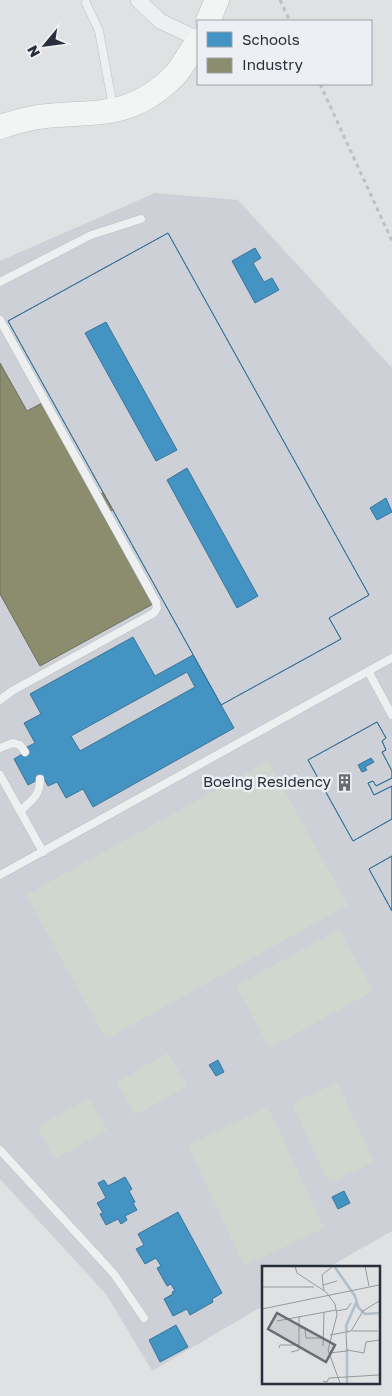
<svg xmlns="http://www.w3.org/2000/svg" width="392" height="1396" viewBox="0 0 392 1396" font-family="'Golos Text',sans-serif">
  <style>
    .built { fill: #cdd0d6 }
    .green { fill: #d0d7cf }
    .schools { fill: #4393c3; stroke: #3b759a; fill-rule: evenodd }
    .industry { fill: #8c8c6e; stroke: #6e705e }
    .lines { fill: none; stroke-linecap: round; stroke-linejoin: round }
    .lane-casing { stroke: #bdbfc1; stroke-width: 9 }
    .street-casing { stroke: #bdbfc1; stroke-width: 16 }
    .primary-casing { stroke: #bbbec0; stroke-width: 25 }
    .path { stroke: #bdbfc2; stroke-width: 3; stroke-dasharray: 4 4; stroke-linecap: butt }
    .lane { stroke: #eeeff0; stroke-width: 8 }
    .street { stroke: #eeeff0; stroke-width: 15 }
    .primary { stroke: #f3f4f4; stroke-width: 24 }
    .labels { text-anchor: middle; stroke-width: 5; stroke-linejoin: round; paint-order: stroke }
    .poi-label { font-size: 15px; fill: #282f3a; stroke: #eceff3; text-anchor: end }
    .inset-river { fill: none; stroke: #afbecc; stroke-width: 2.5 }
    .inset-road { fill: none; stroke: #969a9f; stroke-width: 1 }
    .view { fill: #686d75; fill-opacity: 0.15; stroke: #686d75; stroke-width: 2.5 }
    .inset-edge { fill: none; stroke: #282f3a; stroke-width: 2.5 }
  </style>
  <rect width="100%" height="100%" fill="#dfe1e3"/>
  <path class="built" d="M155,193L238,200L392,368V1231L329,1267H263V1306L152,1371L106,1294L0,1179V261Z"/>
  <path class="green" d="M268,761L348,905L106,1039L26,895Z
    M339,929L373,991L270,1048L236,986Z
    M168,1053L187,1086L135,1115L117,1082Z
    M337,1083L374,1162L329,1183L292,1104Z
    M89,1098L107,1130L55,1159L37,1127Z
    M268,1107L324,1228L244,1266L188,1145Z"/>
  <path class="schools" d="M168,233L369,595L329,618L341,639L221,705L8,321ZM106,322L177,450L156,461L85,333ZM187,468L258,596L237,608L167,480Z
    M168,233L369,595L329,618L341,639L221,705L8,321Z
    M255,248L261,258L253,263L264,282L272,278L279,290L255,303L232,261Z
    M386,498L392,512L377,520L370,508Z
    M133,637L155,676L193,655L234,728L93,807L83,789L66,798L57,782L48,786L43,777L28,785L14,759L29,750L27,747L35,743L24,723L41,714L30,694ZM187,672L195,687L80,751L71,736Z
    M377,722L386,738L382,741L386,750L382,752L392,771V778L376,786L373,781L368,783L374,795L392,786V819L353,841L308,760ZM371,758L374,762L365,767L367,770L362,772L358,765Z
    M377,722L386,738L382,741L386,750L382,752L392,771V778L376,786L373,781L368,783L374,795L392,786V819L353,841L308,760Z
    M392,856V911L369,869Z
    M392,856V911L369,869Z
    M218,1060L224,1072L216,1076L209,1065Z
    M125,1177L132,1189L129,1191L135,1202L133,1203L137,1210L125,1216L127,1220L121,1224L118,1219L106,1225L100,1214L103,1213L97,1203L106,1198L98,1183L104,1180L108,1186Z
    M344,1191L350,1203L338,1209L332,1197Z
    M178,1212L222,1293L212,1299L213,1302L190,1315L187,1309L173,1316L164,1299L173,1294L172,1292L175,1291L171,1284L167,1286L157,1268L161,1266L156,1258L145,1264L136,1249L144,1245L138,1234Z
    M176,1325L188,1347L160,1362L149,1340Z"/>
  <path class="industry" d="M0,363L27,411L42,403L94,498L103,493L113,510L103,515L153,604L40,666L0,594Z"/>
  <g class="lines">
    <defs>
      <path id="lane" d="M86,3L99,31L113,107
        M0,282L91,235L141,219
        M0,320L156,602L157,608L154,613L12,691L0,700
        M368,671L392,715
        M0,748L13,743L20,745L25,752
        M0,775L43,852
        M20,811C32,800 40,796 40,779
        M0,875L392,658
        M0,1150L114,1274L144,1318"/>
      <path id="street" d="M138,0L160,21L198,39"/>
      <path id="primary" d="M208,21L217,0
        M0,127C12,123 25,119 38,117C94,110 129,121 174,76C183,66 190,52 198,41"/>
    </defs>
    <use href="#lane" class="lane-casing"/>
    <use href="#street" class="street-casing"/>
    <use href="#primary" class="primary-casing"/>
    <path class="path" d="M280,0L290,21
      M320,84L392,241"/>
    <use href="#lane" class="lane"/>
    <use href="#street" class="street"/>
    <use href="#primary" class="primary"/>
  </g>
  <defs>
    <symbol id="building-bare" viewBox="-9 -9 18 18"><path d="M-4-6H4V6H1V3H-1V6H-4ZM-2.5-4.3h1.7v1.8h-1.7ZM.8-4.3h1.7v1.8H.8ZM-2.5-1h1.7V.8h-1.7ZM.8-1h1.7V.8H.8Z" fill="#686d75" stroke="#eceff3" stroke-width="2.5" paint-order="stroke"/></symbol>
  </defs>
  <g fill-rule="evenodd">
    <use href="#building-bare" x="332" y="770" width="25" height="25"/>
  </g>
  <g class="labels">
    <g class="poi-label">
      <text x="331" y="787">Boeing Residency</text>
    </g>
  </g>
  <g transform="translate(262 1266)">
    <rect width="118" height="118" fill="#dfe1e3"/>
    <path class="inset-river" d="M72,0L93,30L96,41L103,48L117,47M85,67L84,60L94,37M85,117V83"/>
    <path class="inset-road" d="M33,0L35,7L64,26L73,38L75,49L66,84L78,117M103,0L107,20M61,19L60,9L71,0M0,21H52M62,24L61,19L75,15M0,43L117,19M74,45L85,43L89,37M15,55L74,44M37,62H43L44,72H61M90,65H116M68,69L89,65L101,45L117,35M61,80L62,46M17,82L18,79H37M85,84L102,87L104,76L117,74M29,86L37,84V50M67,87L85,85L84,67M61,115L65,116L67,112L117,109"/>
    <path class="view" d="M15,47L73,79L64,96L6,63Z"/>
    <rect width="118" height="118" class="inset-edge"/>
  </g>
  <rect x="197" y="20" width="175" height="65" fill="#eceff3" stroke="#9ea2a9"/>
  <rect x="207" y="32" width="25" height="15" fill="#4393c3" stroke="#9ea2a9"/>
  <text x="242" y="45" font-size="15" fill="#282f3a">Schools</text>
  <rect x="207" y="58" width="25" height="15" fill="#8c8c6e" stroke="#9ea2a9"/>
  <text x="242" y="70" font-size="15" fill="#282f3a">Industry</text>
  <g transform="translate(45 45) rotate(241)" stroke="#eceff3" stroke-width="4" paint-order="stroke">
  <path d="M0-4L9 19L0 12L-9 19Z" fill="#282f3a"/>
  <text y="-8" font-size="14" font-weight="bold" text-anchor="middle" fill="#282f3a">N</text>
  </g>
</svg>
